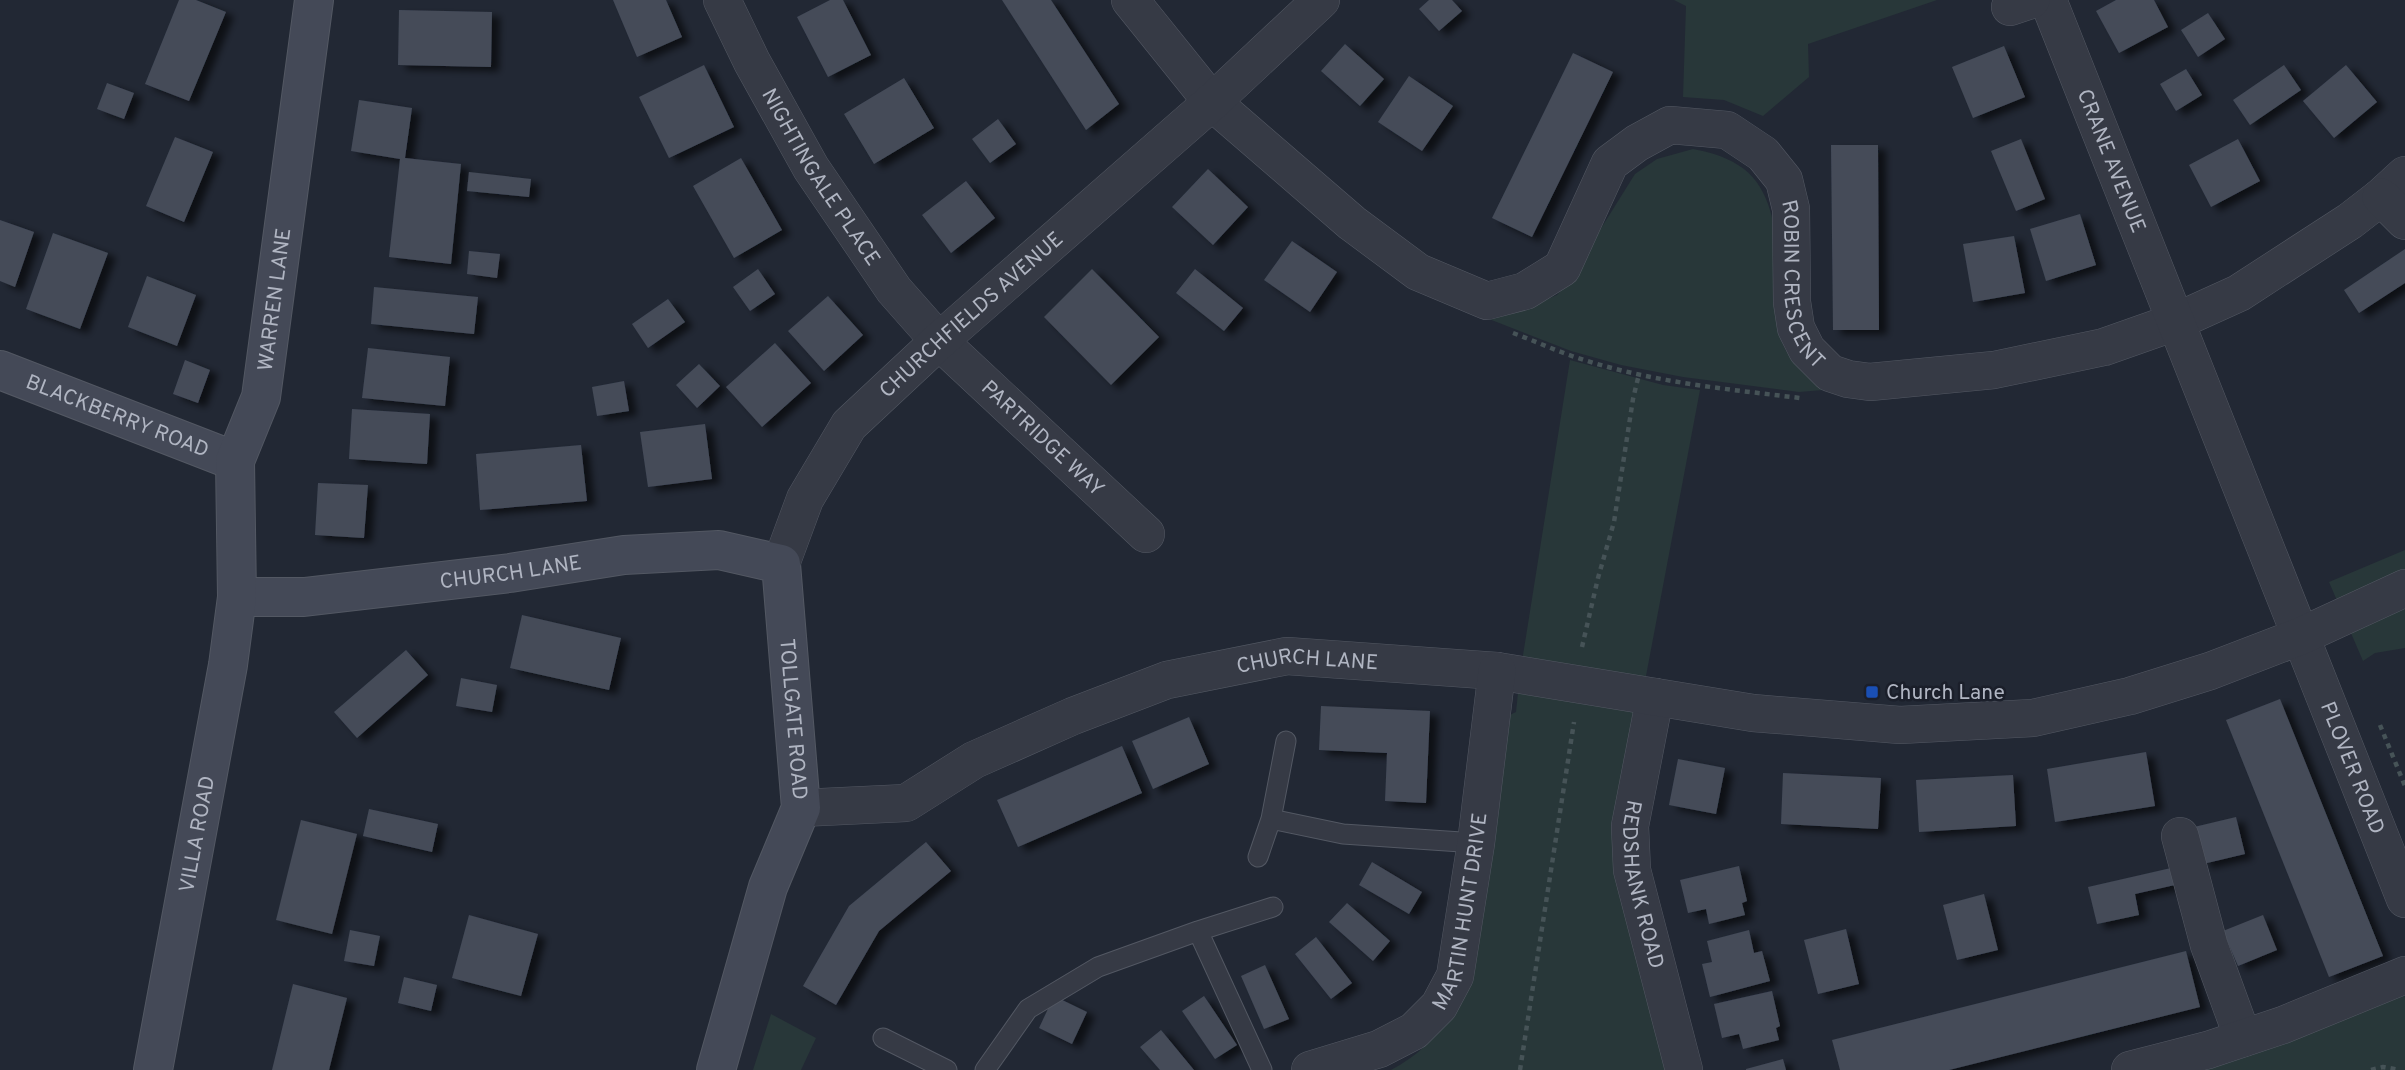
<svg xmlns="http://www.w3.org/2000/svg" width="2405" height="1070" viewBox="0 0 2405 1070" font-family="Overpass,sans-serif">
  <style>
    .green { fill: #283739 }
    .building { fill: #444b59; filter: url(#shadow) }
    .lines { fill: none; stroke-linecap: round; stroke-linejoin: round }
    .lane-casing { stroke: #535863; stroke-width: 21 }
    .street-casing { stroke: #535863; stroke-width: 38 }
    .secondary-casing { stroke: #535863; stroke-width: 40 }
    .path { stroke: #465357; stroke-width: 4.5; stroke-dasharray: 5 5; stroke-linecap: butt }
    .lane { stroke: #363a45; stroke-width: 19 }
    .street { stroke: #363a45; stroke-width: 37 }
    .secondary { stroke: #444957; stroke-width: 38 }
    .transit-dot { fill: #1a4fb4; stroke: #1b1f2a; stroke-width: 2.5 }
    .labels { text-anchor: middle; stroke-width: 5; stroke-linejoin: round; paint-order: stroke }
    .street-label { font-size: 21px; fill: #b0b5c2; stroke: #1b1f2a }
    .poi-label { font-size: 21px; fill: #b0b5c2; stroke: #1b1f2a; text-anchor: start }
  </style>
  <defs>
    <filter id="shadow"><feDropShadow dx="8" dy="4.5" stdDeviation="3.5" flood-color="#0009"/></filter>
  </defs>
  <rect width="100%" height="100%" fill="#222834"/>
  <path class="green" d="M1674,0H1937L1808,44L1809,77L1763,116L1724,100L1683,97L1686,6Z
    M1693,149C1709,152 1724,156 1738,165C1774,186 1778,240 1778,277C1778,298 1775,322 1782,342C1790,363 1807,376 1823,390L1799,392L1683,377L1621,365L1571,351L1489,319L1519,311L1557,295L1572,279L1590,246L1635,174L1657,159Z
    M1570,360L1663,385L1700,390L1615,840L1672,1070H1391C1422,1054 1442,1030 1462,1002L1491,724L1516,712L1520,674Z
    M2405,550V648L2375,653L2363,661L2329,582Z
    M2403,992L2405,998V1070H2179Z
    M771,1014L816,1038L801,1070H753Z"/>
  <path class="building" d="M179,0H196L226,12L189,101L145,84Z
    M613,0H666L682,37L637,57Z
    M830,0H843L871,55L828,77L797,17Z
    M1002,0H1051L1119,104L1086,130Z
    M1429,0H1452L1462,11L1439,31L1419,9Z
    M2116,0H2154L2168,27L2119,53L2096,11Z
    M399,10L492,12L491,67L398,65Z
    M2208,13L2225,39L2198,57L2181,30Z
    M1345,44L1384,79L1360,106L1321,71Z
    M2004,46L2025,97L1973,118L1952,67Z
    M1573,53L1613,72L1532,237L1492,218Z
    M704,65L734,127L669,158L639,97Z
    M2284,65L2301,90L2250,125L2233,100Z
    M2346,65L2377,102L2334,138L2303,101Z
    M2186,69L2202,95L2176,111L2160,84Z
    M1409,76L1453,106L1422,151L1378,122Z
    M904,78L934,128L874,164L844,114Z
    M107,83L134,93L124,119L97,109Z
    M359,100L412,108L405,158L461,164L451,264L389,257L400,159L351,151Z
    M998,119L1016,144L990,163L972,139Z
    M175,137L213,152L184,222L146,206Z
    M2021,139L2045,199L2016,211L1991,151Z
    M2238,139L2260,181L2211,207L2189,165Z
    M1831,145H1878L1879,330H1833Z
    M741,158L782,230L734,258L693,186Z
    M1208,169L1248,207L1213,245L1172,207Z
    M469,172L531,179L529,197L467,191Z
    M966,181L995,218L951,253L922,215Z
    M2080,214L2096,265L2046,281L2030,229Z
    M0,220L34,232L15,287L0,281Z
    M53,233L108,253L80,329L26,309Z
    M2014,236L2025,293L1973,302L1963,244Z
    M1292,241L1337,272L1310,312L1264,280Z
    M2405,249V283L2359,313L2344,290Z
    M469,251L500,254L497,278L467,274Z
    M758,269L775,294L750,311L733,287Z
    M1092,269L1159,337L1111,385L1044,317Z
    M1195,269L1243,308L1224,331L1176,293Z
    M147,276L196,295L177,346L128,327Z
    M374,287L478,297L474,334L371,324Z
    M828,296L863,335L824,371L788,331Z
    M668,299L685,322L648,348L632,324Z
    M775,343L811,383L762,427L726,387Z
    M368,348L450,357L445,406L362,398Z
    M185,360L210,370L198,403L173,394Z
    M699,364L720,386L697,408L676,385Z
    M624,381L629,411L597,416L592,387Z
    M352,409L430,414L427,464L349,459Z
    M705,424L712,479L648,487L640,432Z
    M581,445L587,501L480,510L476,454Z
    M318,483L368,485L364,538L315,535Z
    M522,615L621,638L609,690L510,668Z
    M406,650L428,675L357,738L334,712Z
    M461,678L497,685L492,712L456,706Z
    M2280,699L2383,956L2329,977L2226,720Z
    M1321,706L1430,711L1426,803L1385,801L1387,753L1319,750Z
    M1189,717L1209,764L1153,789L1132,741Z
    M1122,746L1142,793L1018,847L997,800Z
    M2146,752L2155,806L2055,822L2047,769Z
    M1678,759L1725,768L1716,814L1669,805Z
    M1783,773L1881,778L1878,829L1781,824Z
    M2013,775L2016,826L1919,832L1916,780Z
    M369,809L438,824L432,852L363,836Z
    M2236,817L2245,854L2203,864L2194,827Z
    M301,820L357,834L332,934L276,920Z
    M926,842L951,871L879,931L836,1005L803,986L849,906Z
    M1372,862L1422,892L1409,914L1359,885Z
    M1739,866L1747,901L1742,903L1745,915L1709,924L1706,909L1688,913L1680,880Z
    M2171,868L2175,885L2135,894L2139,915L2097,924L2088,887Z
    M1984,894L1998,950L1957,960L1943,905Z
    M1347,903L1390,941L1373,961L1329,922Z
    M469,915L538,934L521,996L452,978Z
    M2263,915L2277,950L2238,966L2223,931Z
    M1846,929L1859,984L1818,994L1804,940Z
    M350,930L380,936L374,966L344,961Z
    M1749,930L1754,953L1762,951L1770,981L1710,997L1702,964L1712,962L1707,941Z
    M1316,937L1352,983L1331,999L1295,954Z
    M2186,951L2200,1007L1949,1070H1840L1832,1040Z
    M1265,965L1289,1019L1264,1029L1241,976Z
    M404,977L437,985L431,1011L398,1003Z
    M293,984L347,998L329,1070H272Z
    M1772,991L1780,1026L1776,1028L1779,1040L1743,1049L1739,1034L1722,1038L1714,1004Z
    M1054,996L1087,1012L1072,1044L1039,1028Z
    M1204,996L1237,1045L1215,1059L1182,1011Z
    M1161,1030L1194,1070H1160L1140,1047Z
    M1783,1059L1786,1070H1746V1069Z"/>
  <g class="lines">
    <defs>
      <path id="lane" d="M1286,741L1271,819L1343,834L1476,843
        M1258,857L1271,819
        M883,1038L947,1070
        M985,1070L1028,1009L1098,967L1198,931
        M1262,1070L1198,931L1273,907"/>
      <g id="street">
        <path id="s1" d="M722,0L752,62L811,168L894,290L939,341L1146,534"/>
        <path id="s2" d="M1130,0L1212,102L1352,223L1418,272L1487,301L1525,291L1562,268L1610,163L1637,143L1670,125L1727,130L1763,154L1784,180L1791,209L1792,302L1796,328L1807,350L1830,373L1848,379L1870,382L1994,370L2104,347L2175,322L2239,293L2350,221L2381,197L2405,175"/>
        <path id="s3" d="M2048,0L2405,899"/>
        <path d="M2010,7L2031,0"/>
        <path d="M2381,197L2405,221"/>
        <path id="s4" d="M781,564L805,499L849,425L939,341L1212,102L1321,0"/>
        <path id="s5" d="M1655,697L1630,826L1632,870L1684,1070"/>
        <path id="s6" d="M801,808L906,803L974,760L1073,716L1167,680L1287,656L1497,671L1753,713L1900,725L2033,718L2130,696L2210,671L2301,636L2405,588"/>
        <path d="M2180,836L2209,945L2243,1038"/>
        <path id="s7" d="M1310,1070L1379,1049L1414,1031L1439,1006L1455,976L1476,843L1497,671"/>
        <path d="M2130,1070L2208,1050L2283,1025L2405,975"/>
      </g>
      <g id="secondary">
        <path id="s8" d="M0,370L235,461"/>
        <path id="s9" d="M237,597H304L510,573L624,555L719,550L781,564L801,808L768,887L716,1070"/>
        <path id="s10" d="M153,1070L228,665L237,597L235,461L261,397L314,0"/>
      </g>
    </defs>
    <use href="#lane" class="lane-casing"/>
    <use href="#street" class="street-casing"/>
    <use href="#secondary" class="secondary-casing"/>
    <path class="path" d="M1513,333C1535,341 1556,351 1578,358C1650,382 1726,389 1800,398
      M1582,647L1598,578L1614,522L1633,399L1639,374
      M2380,725L2405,786
      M1520,1070L1574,722
      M2371,1070L2383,1067L2400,1070"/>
    <use href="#lane" class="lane"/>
    <use href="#street" class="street"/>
    <use href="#secondary" class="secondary"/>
  </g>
  <rect class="transit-dot" x="1865" y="685" width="14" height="14" rx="3.5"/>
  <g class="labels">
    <g class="street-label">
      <text dy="7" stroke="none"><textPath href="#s3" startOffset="173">CRANE AVENUE</textPath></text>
      <text dy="7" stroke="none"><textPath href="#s1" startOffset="203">NIGHTINGALE PLACE</textPath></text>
      <text dy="7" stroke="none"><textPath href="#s2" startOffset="984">ROBIN CRESCENT</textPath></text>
      <text dy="7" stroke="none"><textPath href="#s10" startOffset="784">WARREN LANE</textPath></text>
      <text dy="7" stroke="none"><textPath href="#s4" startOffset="320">CHURCHFIELDS AVENUE</textPath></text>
      <text dy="7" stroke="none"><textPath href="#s8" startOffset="126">BLACKBERRY ROAD</textPath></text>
      <text dy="7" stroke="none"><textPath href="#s1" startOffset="548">PARTRIDGE WAY</textPath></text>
      <text dy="7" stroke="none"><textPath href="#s9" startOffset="275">CHURCH LANE</textPath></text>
      <text dy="7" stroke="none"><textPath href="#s6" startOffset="537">CHURCH LANE</textPath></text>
      <text dy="7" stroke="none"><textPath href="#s9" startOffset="704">TOLLGATE ROAD</textPath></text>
      <text dy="7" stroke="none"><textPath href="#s3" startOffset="826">PLOVER ROAD</textPath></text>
      <text dy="7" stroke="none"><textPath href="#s10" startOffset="240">VILLA ROAD</textPath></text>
      <text dy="7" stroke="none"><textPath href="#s5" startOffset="191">REDSHANK ROAD</textPath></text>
      <text dy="7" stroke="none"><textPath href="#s7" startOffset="245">MARTIN HUNT DRIVE</textPath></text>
    </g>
    <g class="poi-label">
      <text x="1886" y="699">Church Lane</text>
    </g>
  </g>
</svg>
